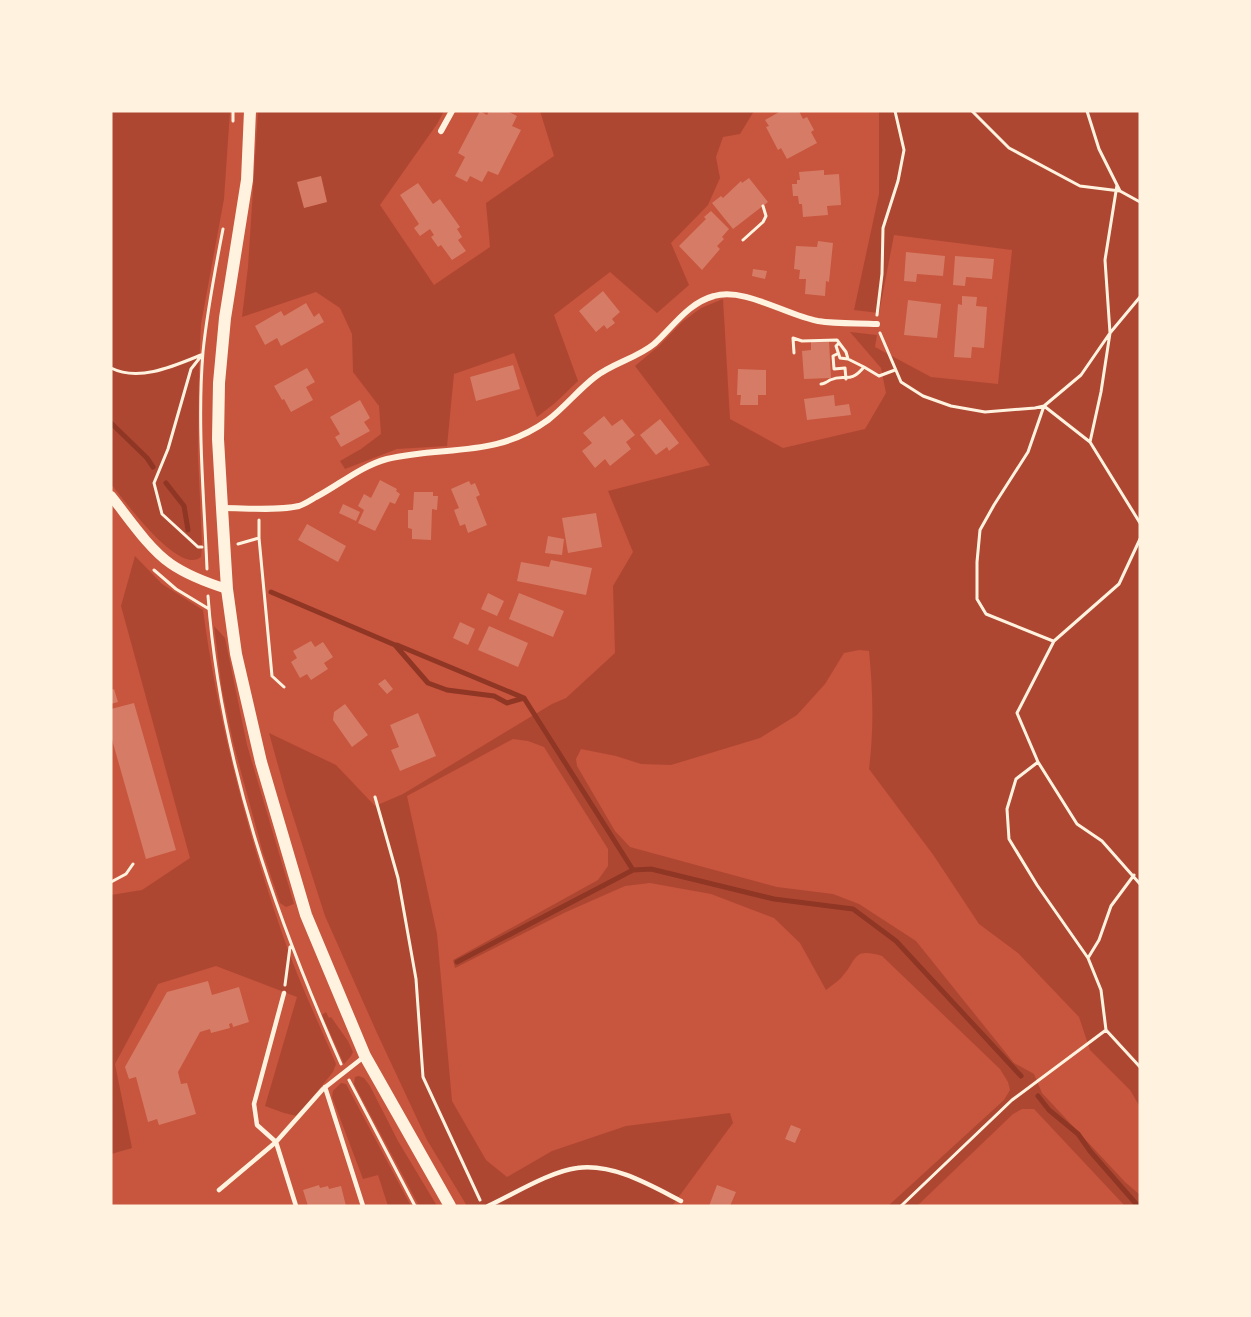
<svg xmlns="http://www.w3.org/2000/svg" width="1251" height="1317" viewBox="0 0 1251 1317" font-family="Poppins,sans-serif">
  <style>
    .green { fill: #ae4732 }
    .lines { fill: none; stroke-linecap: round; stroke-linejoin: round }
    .stream { stroke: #8f3625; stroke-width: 5 }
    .building { fill: #d67c66 }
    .path { stroke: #fff3e0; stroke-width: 3 }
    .service { stroke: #fff3e0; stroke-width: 4.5 }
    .minor { stroke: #fff3e0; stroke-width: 6 }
    .tertiary { stroke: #fff3e0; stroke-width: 10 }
    .secondary { stroke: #fff3e0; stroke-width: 12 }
  </style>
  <rect width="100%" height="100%" fill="#c8553d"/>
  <path class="green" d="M111,111H230L224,199L201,324L199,369L198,455L202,545L201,557C179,576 124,500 111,484Z
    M258,111H444L437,124L380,205L434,285L490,247L486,203L554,156L540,111H754L740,134L723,137L716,157L720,178L708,205L671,243L689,285L657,313L610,272L554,315L578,381L555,403L537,417L514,353L454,374L447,446L397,449L345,469L340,461L361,449L381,434L379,406L353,372L352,334L340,308L316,292L242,317L248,267Z
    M879,111H1140V1107L1130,1090L1090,1050L1079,1017L1018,953L979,924L934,856L869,769C874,729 873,691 869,651L859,650L844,653L825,684L797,715L760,738L671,765L641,764L616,756L581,749L576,759L577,766L615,831L630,847L777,887L833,894L859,904L916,941L1014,1063L1034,1074L1042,1093L1125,1182L1140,1195V1206H1125L1034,1109H1022L1013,1114L917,1206H888L1004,1100L1010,1090L1008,1082L1000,1069L882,956C851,947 858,960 841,978C837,982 831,986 826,990L800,943L774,918L711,894L650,883L625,886L566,912L455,968L453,960L598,880L608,866V849L544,747L528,741L513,739L407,796L437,934L452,1101L486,1160L507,1177L552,1151L626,1126L730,1113L733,1123L672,1206H467L427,1140L377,1033L325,916L286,794L269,733L336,765L375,806L403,794L552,704L566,698L615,653L613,586L633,552L608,491L710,465L635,366L660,345L682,322L701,308L723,299L730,419L783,448L865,429L886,393L881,368L850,332L877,335L875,347L931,377L998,384L1012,250L894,235L879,313L854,310L879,194Z
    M135,556L162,584L203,610C218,721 246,828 282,933C297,978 318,1021 336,1064L333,1072L297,1116L284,1113L265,1106L297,997L216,966L158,984L115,1064L132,1148L111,1154V895L142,890L190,858L121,606Z
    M214,626L225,638L247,745L294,904L286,907L280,903L263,853L234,746L222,690Z
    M326,1012L329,1018L331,1017L348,1041L353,1052L351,1056L344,1064L322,1015Z
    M359,1076L364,1078L370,1086L398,1141L437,1206H419L354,1084L355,1077Z
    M341,1083L346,1084L411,1206H388L378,1175L363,1179L332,1097L333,1091Z"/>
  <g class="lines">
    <path class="stream" d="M111,423L147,458L153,467
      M166,483L184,506L188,530
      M271,592L395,645L428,683L447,690L494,696L507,703L524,698L633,870
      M397,645L524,698
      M457,962L633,870L651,869L774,899L853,909L896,941L1021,1076
      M1038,1096L1049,1110L1078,1134L1090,1151L1138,1206"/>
  </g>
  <path class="building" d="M480,111L487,115L489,111H507L517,116L512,126L521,130L498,175L488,171L482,182L470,176L467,182L455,176L465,157L458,153Z
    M781,111H799L803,119L807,117L814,130L811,132L817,143L787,159L781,148L778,150L766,127L769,126L765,120Z
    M824,170V175L839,174L841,205L827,206L828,215L803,217L802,204H799L798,196H793L792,184H797V180H800L799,172Z
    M321,176L327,202L304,208L297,182Z
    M749,178L768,202L733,229L712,203L721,196L723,198L741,181L742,183Z
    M418,183L433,204L440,199L460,227L457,229L462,237L458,240L466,251L452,260L441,245L438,247L431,237L434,235L430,229L420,236L414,228L419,224L400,195Z
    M711,211L729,229L722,237L724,239L717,246L720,249L702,270L679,246L706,219L704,217Z
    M818,241L833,243L829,282L826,281L825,296L805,294L806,279H799L800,270L794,269L796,246L817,247Z
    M906,252L945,256L943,276L917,274L916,282L904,281Z
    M955,256L994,259L992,279L966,277L965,286L953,285Z
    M753,269L767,271L765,279L752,276Z
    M603,291L620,312L612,319L615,323L607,329L604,325L596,332L579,311Z
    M962,296L977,297L976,306L987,307L984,348L972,347L971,358L954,357L958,304L962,305Z
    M908,300L941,304L937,338L904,335Z
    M306,303L314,317L319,313L324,322L281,346L277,338L265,345L255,326L281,311L284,316Z
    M829,341L831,378L804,379L802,351L811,350V342Z
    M513,365L520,389L476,401L470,377Z
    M307,368L315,382L306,387L313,400L291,412L284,399L282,400L274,386Z
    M738,369L766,370V395H758V405H740L741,395H737Z
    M834,395L835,406L849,404L851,415L807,420L804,399Z
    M360,400L370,418L364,422L370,431L341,447L335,437L340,434L330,417Z
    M604,416L612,426L622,419L635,435L626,442L631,449L610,466L605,459L595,468L582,451L592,443L583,433Z
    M660,419L679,443L669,451L667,447L656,455L640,435Z
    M380,480L397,489L396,491L400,494L395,504L390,502L375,531L358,523L364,510L358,506L364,494L371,498Z
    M469,481L471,485L475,483L480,495L476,497L487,525L468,533L465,524L460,526L454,510L459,508L451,489Z
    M414,492H433V496H438L437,510L432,509L431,540L412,539V529L408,528V510H413Z
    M343,504L360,512L356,521L339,513Z
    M596,513L602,547L568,553L562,518Z
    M307,524L346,546L338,562L298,540Z
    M548,536L564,539L562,555L545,553Z
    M551,560L592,568L586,595L517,581L521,562L549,567Z
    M488,593L504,601L497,616L481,609Z
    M519,593L564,611L553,637L509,619Z
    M460,622L475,629L468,645L453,638Z
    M489,626L528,643L518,667L478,650Z
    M311,641L315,647L323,642L333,657L324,663L328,669L311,680L307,674L300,678L291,662L297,658L293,651Z
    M385,679L393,689L387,694L378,684Z
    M114,689L118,702L111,704V690Z
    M134,703L176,850L146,859L111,736V709Z
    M345,704L368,735L352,747L333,720L334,712Z
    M418,713L436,756L400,771L391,750L399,747L390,725Z
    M208,981L212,995L239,987L249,1022L233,1027L232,1023L229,1024L230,1028L211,1033L210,1029L200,1032L178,1072L181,1084L187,1083L196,1114L159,1125L157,1119L148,1122L136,1077L129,1079L125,1067L167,992Z
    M791,1125L801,1129L795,1143L785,1139Z
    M319,1185L320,1188L328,1186L329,1189L341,1186L346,1206H308L303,1190Z
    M717,1185L736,1192L730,1206H709Z"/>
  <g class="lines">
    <path class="path" d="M972,111L1009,148L1080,186L1120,191L1140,202
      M1087,111L1099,149L1120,191
      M233,121V111
      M1117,185L1105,260L1110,333L1101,392L1090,442L1140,523
      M743,240L763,222L766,216L763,206
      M877,315L882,274L883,228L898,181L904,150L895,111
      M880,333L901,382L923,396L951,406L985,412L1035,408L1044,406L1081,375L1110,333L1140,297
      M839,343L836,346L840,358L848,359
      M794,353L793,338L802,341L837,340L846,352L848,359L864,367
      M837,354L833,356L834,369L845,368L846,379
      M202,355L191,369L168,449L154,483L162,514L198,547H202
      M111,368C139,382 174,366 201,355
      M821,384C824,384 827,382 830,380C846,373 849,385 864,367L879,376L895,370
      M259,538L272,676L284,687
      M1140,539L1119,584L1054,641L1017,713L1038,762L1077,824L1102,841L1140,884
      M238,544L259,538V520
      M207,569C204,497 197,424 203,352C207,311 215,270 223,229
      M154,570L176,589L209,609
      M208,596C220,760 275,915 341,1064
      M1053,641L986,614L977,599V562L980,530L994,505L1028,452L1044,406L1090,442
      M1038,762L1016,779L1007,809L1009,839L1037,885L1088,958L1101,990L1106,1030L1140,1067
      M375,797L398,878L416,979L423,1077L480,1200
      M111,882L126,874L133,864
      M1088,958L1099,940L1111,906L1134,875
      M285,985L290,947
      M349,1080L415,1206
      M901,1206L1012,1100L1106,1030"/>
    <path class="service" d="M284,993L254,1104L257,1125L276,1142L296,1206
      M325,1087L363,1206
      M219,1190L276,1142L323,1089L365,1056
      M488,1206C512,1195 551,1171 577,1168C613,1163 650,1185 681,1201"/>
    <path class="minor" d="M441,131L452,111
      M222,508C246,508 277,511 299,506C305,504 311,500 316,497C339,485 361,466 387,459C446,445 494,459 548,420C565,407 578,390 595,377C613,363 637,358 654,344C673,327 688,303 714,296C744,287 786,315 818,321C837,324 858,323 877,324"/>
    <path class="tertiary" d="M111,496C128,517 148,548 171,564C187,575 208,583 227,589"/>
    <path class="secondary" d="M250,111L247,180L225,318L219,383L218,439L222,508L227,589L236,654L261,762L306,915L365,1056L450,1206"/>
  </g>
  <rect width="1251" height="1317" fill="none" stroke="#fff3e0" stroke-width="225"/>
</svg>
